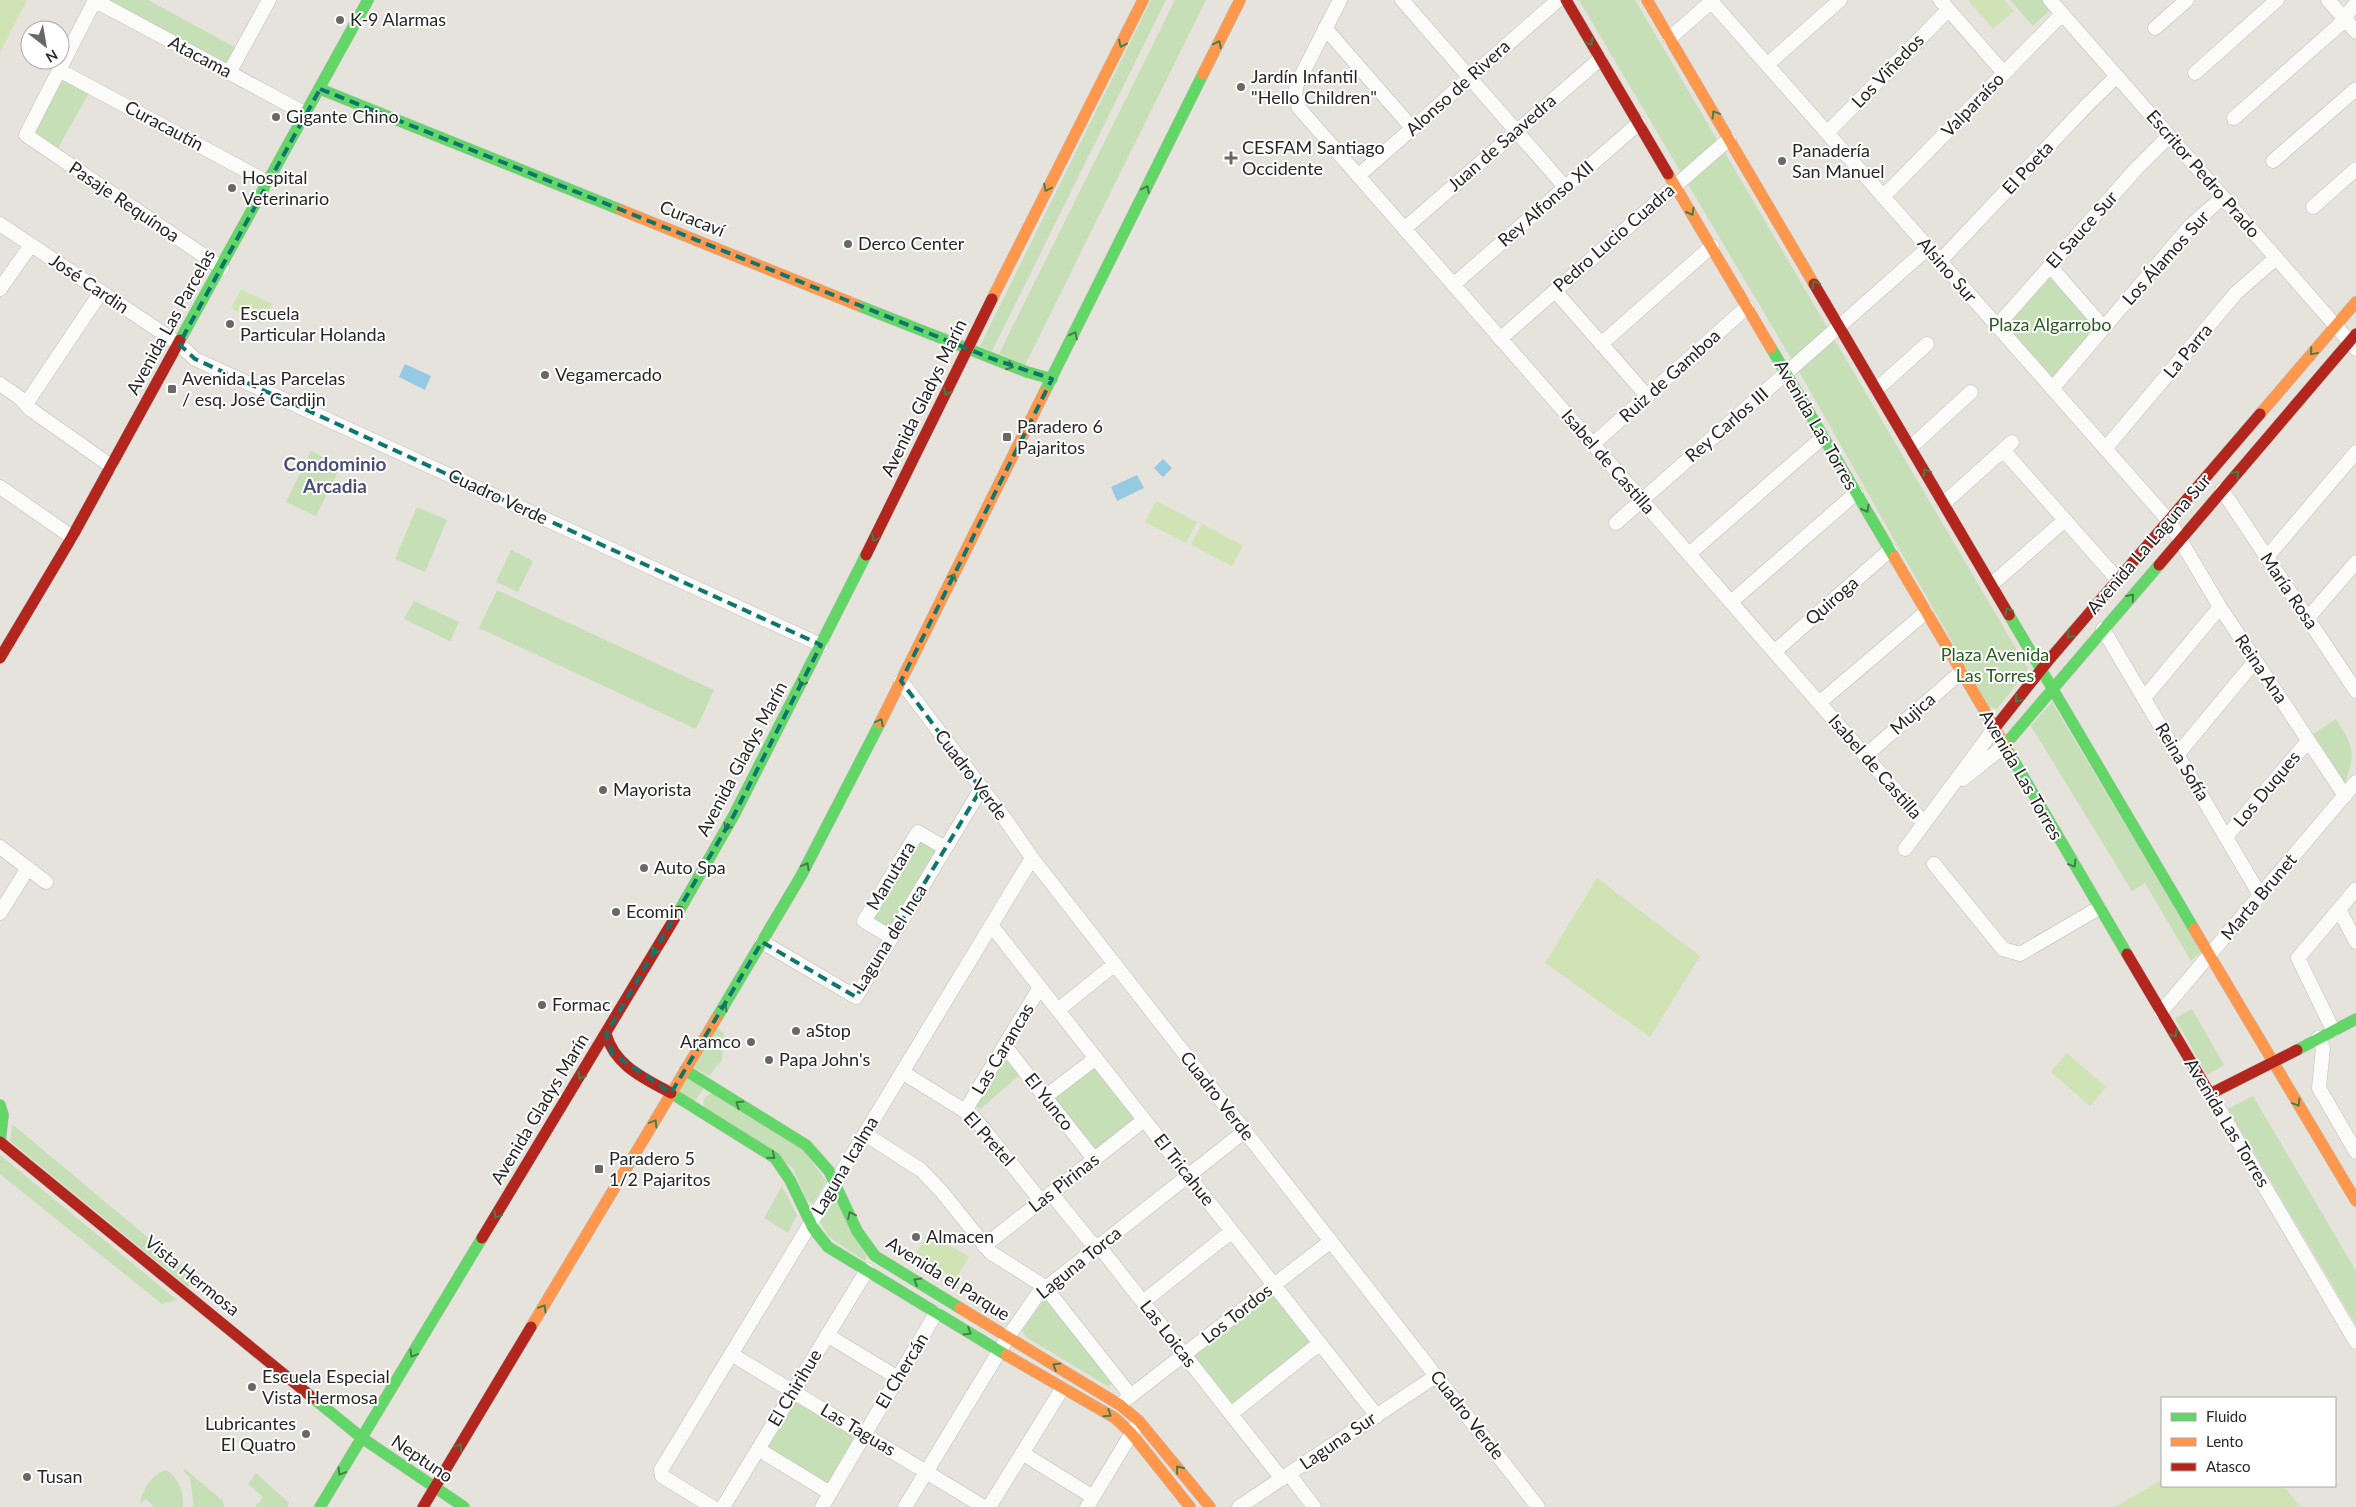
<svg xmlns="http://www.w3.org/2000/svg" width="2356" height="1507" viewBox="0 0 2356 1507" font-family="Lato,sans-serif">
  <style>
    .green { fill: #c6dfb7 }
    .pitch { fill: #cfe3b5 }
    .water { fill: #96c9e2 }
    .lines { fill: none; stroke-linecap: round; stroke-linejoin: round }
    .street-casing { stroke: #bfbebe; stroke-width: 15 }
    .fast-casing { stroke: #bfbebe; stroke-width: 12 }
    .slow-casing { stroke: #bfbebe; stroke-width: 12 }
    .jam-casing { stroke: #bfbebe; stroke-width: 12 }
    .street { stroke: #fbfbfa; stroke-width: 14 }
    .fast { stroke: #63d668; stroke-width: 11 }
    .slow { stroke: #ff974d; stroke-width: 11 }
    .jam { stroke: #b3261e; stroke-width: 11 }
    .oneway { stroke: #457e48 }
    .marked { fill: none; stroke: #0f766e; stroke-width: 4; stroke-dasharray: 10 6; stroke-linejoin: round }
    .poi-dot { fill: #6a6866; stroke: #fff; stroke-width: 2 }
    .labels { text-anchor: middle; stroke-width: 4; stroke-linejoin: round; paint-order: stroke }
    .poi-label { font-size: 18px; fill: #272727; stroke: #fff; text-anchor: start }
    .street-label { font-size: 18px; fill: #272727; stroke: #fff }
    .park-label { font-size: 18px; fill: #275d1e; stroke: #fff }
    .neighbourhood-label { font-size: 19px; font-weight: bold; fill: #4b5074; stroke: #fff }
  </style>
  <rect width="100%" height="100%" fill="#e6e2dc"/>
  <path class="green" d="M103,0H148L238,49L228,68Z
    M1151,0H1166L992,351L980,346Z
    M1175,0H1206L1025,365L999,354Z
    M1579,0H1635L2028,669L1997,709L1989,707L1805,382Z
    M2010,0H2043L2051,9L2033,26Z
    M60,77L89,93L58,148L33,131Z
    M2051,273L2097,326L2053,378L2003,325Z
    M311,451L341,466L316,516L286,502Z
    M417,507L447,520L425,572L395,559Z
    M511,550L533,561L518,592L496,582Z
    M497,590L714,690L696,729L479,628Z
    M414,601L459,622L450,641L404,619Z
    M2052,702L2201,952L2191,961L2145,883L2132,891L2031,726Z
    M2336,719C2354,747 2356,752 2345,783L2313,734Z
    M919,838L937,849L888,929L871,919Z
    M2192,1009L2224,1065L2207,1075L2175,1018Z
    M717,1028L724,1034L722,1060L709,1076L694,1068Z
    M1003,1061H1010L1021,1074L980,1109L975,1105Z
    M1093,1067L1135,1120L1094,1152L1052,1097Z
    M688,1077L704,1087L694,1103L678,1092Z
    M713,1093L803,1150L826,1181L813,1204L806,1200L793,1168L704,1108L703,1101L706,1096Z
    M2253,1096L2356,1271V1325L2228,1109Z
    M12,1124L189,1272V1288L10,1141Z
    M0,1155L177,1300L162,1304L0,1174Z
    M782,1186L797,1215L788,1233L764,1218Z
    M834,1195L867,1256L865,1261L829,1237L819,1220Z
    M1272,1292L1311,1341L1232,1404L1193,1354Z
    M1045,1298L1112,1382L1109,1387L1026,1337L1022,1331Z
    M794,1401L854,1437L829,1484L765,1448Z
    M185,1469L223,1501L224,1507H194L190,1478L183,1470Z
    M166,1470C179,1477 184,1493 183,1507H154L146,1499L140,1504C142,1489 152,1475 166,1470Z
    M256,1473L289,1503L287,1507H255L263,1497L248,1484Z"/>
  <path class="pitch" d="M0,0H27L0,52Z
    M1968,0H2004L2014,11L1993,29Z
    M241,289L272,304L262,324L231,308Z
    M1156,501L1197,522L1186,543L1145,522Z
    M1202,524L1243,546L1232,566L1191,545Z
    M1597,878L1700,956L1650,1037L1545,963Z
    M2067,1053L2106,1087L2090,1106L2051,1072Z
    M928,1233L969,1257L956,1279L915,1255Z
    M2162,1480V1486H2284L2300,1507H2115Z"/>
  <path class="water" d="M405,364L431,376L425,390L399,377Z
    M1163,459L1172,468L1163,477L1154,468Z
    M1137,475L1144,488L1117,501L1111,487Z"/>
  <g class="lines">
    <defs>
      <path id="street" d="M94,0L306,114
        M95,0L26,135L222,268
        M1340,0L1297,84L1295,94L1299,108L1924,823
        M1402,0L1565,187
        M1940,0L2004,73
        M2050,0L2356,349
        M2328,0L2356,32
        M1711,1L2169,521L2220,607L2345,796
        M1325,28L1413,129
        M2155,28L2187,0
        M1670,38L1713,0
        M1767,65L1840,0
        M59,70L269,183
        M229,73L269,0
        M2195,73L2277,0
        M2234,118L2338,26L2356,3
        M1827,133L1948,10
        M2273,161L2356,89
        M1358,176L1558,0
        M1883,197L2062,14
        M2313,207L2356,169
        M0,224L179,344L195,359L821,645
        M1404,229L1600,59
        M1940,261L2088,104L2117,76
        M2050,266L2104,328
        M1453,285L1639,123
        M0,289L31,245
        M1555,291L1647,396
        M1997,326L2135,170L2169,136
        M1500,339L1729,139
        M1601,344L1712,246
        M0,384L20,398L30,409L111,466
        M1877,389L1927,344
        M2052,389L2190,226L2223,197
        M26,404L101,292
        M1593,444L1747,307
        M1911,447L1971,392
        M2105,449L2236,293L2276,258
        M2003,450L2118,580
        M0,487L72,537
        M2222,490L2356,691
        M1944,503L2012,442
        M1616,523L1928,248
        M1689,554L1823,437
        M2267,557L2356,452
        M1992,584L2065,520
        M1731,602L1856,493
        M2308,618L2356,562
        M2103,629L2260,895
        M1774,652L1890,550
        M901,681L1008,823L1032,858L1538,1507
        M2144,698L2220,607
        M1819,703L1926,612
        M2177,755L2255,661
        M1865,756L1961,672
        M1963,779L2004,746
        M2226,837L2308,741
        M0,847L46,882
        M1905,849L1994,729
        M1934,864L2003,949L2020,954L2099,908
        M2339,909L2356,942
        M0,913L28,868
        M991,925L1377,1416
        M891,937L864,921L918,832L945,848
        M762,942L856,997L981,789
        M1058,1010L1115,964
        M2161,1012L2356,782
        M2333,1030L2298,958L2356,889
        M2318,1038L2323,1048L2319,1088L2356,1152
        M1005,1046L1094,1159
        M902,1072L973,1116L1041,1201
        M2210,1094L2356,1342
        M1045,1097L1096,1058
        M965,1111L1040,987
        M865,1134L921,1170L942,1192L990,1252L1045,1287L1131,1396
        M1051,1193L1089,1240L1102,1250L1282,1479
        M984,1246L1144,1120
        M1143,1302L1232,1231
        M827,1335L898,1378
        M731,1354L984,1507
        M1124,1401L1331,1241
        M1231,1414L1320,1343
        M758,1449L830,1493
        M1022,1453L1093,1497
        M1289,1474L1314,1507
        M712,1507L662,1476L661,1470L1032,858
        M723,1507L867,1270
        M822,1507L936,1313
        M905,1507L1008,1337L1038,1294L1245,1131
        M989,1507L1062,1389
        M1087,1507L1136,1426
        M1239,1507L1436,1376"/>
      <path id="fast" d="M320,89L621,210
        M857,305L1027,372L1052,379
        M180,340L368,0
        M1771,348L1894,557
        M1044,393L1203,74
        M2009,615L2194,929
        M2004,746L2159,565
        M2007,749L2127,954
        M679,911L734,815L866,555
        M716,1019L801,876L880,723
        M2297,1050L2356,1019
        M685,1070L806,1145L829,1171L857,1231L875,1256L960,1308
        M671,1093L775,1158L790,1180L813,1228L828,1247L1006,1355
        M0,1105L3,1115L0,1142
        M313,1398L362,1438L464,1507
        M320,1507L482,1238"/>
      <path id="slow" d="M1647,0L1814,284
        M1203,74L1240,0
        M1668,174L1771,348
        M621,210L857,305
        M992,299L1143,0
        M2260,414L2356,302
        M1894,557L2007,749
        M880,723L1044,393
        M2194,929L2356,1201
        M960,1308L1120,1405L1139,1421L1210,1507
        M531,1327L716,1019
        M1006,1355L1115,1418L1131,1433L1190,1507"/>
      <path id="jam" d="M1566,0L1668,174
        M1814,284L2009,615
        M866,555L992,299
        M2159,565L2356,334
        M0,658L72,537L180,340
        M1994,729L2048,661L2260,414
        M2127,954L2210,1094L2297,1050
        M606,1034C615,1066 644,1078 671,1093
        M0,1142L313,1398
        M482,1238L679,911
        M423,1507L531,1327"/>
    </defs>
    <use href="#street" class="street-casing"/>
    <use href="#fast" class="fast-casing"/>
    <use href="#slow" class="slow-casing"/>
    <use href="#jam" class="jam-casing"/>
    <use href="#street" class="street"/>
    <use href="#fast" class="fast"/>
    <use href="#slow" class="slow"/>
    <use href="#jam" class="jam"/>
  </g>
  <defs><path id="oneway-chevron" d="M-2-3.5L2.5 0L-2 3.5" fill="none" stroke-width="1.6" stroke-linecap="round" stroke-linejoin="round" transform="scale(1.25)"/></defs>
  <g class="oneway">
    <use href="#oneway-chevron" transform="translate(1590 42) rotate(59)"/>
    <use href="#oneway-chevron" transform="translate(1122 44) rotate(116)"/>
    <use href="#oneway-chevron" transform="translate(1218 44) rotate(-64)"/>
    <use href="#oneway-chevron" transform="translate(1715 114) rotate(-121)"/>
    <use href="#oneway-chevron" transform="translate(1047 188) rotate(116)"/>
    <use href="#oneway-chevron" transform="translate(1146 189) rotate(-64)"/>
    <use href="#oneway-chevron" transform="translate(1691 212) rotate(60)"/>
    <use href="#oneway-chevron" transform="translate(1815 284) rotate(-121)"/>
    <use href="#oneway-chevron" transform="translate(1074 335) rotate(-64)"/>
    <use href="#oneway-chevron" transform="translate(2313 352) rotate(130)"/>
    <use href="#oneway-chevron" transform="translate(1010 366) rotate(21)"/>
    <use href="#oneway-chevron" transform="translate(947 392) rotate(116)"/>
    <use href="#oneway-chevron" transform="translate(1926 472) rotate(-121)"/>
    <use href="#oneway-chevron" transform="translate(2236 474) rotate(-50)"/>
    <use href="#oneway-chevron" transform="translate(1866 509) rotate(60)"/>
    <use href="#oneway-chevron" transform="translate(875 538) rotate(116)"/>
    <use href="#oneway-chevron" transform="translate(953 577) rotate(-63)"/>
    <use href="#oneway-chevron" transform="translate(2131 597) rotate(-49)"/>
    <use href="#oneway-chevron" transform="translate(2008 611) rotate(-121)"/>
    <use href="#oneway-chevron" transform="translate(2070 635) rotate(131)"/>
    <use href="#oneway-chevron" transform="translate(802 683) rotate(117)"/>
    <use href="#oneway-chevron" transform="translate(2018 699) rotate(129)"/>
    <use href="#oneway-chevron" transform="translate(880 722) rotate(-63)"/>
    <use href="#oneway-chevron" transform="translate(727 827) rotate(119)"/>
    <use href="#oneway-chevron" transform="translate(2073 864) rotate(59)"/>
    <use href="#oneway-chevron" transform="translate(806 866) rotate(-62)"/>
    <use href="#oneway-chevron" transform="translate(655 951) rotate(121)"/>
    <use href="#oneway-chevron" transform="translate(724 1007) rotate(-59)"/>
    <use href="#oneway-chevron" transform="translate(2174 1034) rotate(59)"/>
    <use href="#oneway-chevron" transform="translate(581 1076) rotate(121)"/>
    <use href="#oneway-chevron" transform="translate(2297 1103) rotate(59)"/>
    <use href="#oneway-chevron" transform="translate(739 1104) rotate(-148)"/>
    <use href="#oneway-chevron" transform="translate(654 1123) rotate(-59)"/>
    <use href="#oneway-chevron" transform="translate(772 1156) rotate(39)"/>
    <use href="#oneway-chevron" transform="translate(497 1215) rotate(121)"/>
    <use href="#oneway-chevron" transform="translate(851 1215) rotate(-115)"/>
    <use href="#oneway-chevron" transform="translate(917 1281) rotate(-149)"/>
    <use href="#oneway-chevron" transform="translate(543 1308) rotate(-59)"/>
    <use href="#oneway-chevron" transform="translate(968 1332) rotate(31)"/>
    <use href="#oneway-chevron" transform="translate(413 1354) rotate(121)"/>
    <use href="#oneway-chevron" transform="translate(1056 1366) rotate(-149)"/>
    <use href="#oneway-chevron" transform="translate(1108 1414) rotate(34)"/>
    <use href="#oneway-chevron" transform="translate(459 1447) rotate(-59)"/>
    <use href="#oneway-chevron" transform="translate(1179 1469) rotate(-129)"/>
    <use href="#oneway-chevron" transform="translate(341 1472) rotate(121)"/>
  </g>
  <path class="marked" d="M320,89L993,359L1052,379L901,681L981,789L856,997L762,942L671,1093L612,1053L606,1034L734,815L821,645L195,359L179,344Z"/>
  <g class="poi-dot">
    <circle cx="340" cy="20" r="5"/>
    <circle cx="1241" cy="87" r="5"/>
    <circle cx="276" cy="117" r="5"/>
    <path d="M1228.5 150.5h5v5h5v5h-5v5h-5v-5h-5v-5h5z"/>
    <circle cx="1782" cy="161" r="5"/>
    <circle cx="232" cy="188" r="5"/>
    <circle cx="848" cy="244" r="5"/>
    <circle cx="230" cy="324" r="5"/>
    <circle cx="545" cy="375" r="5"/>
    <rect x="167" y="384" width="10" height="10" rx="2.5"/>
    <rect x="1002" y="432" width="10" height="10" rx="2.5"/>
    <circle cx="603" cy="790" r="5"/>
    <circle cx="644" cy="868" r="5"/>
    <circle cx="616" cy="912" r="5"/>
    <circle cx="542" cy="1005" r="5"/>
    <circle cx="796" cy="1031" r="5"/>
    <circle cx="751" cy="1042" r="5"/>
    <circle cx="769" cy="1060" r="5"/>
    <rect x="594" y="1164" width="10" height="10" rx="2.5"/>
    <circle cx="916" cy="1237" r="5"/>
    <circle cx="252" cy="1387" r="5"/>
    <circle cx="306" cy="1434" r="5"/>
    <circle cx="27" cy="1477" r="5"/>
  </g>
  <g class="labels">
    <g class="poi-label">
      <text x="350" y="26">K-9 Alarmas</text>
      <text x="1251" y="83">Jardín Infantil<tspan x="1251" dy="21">"Hello Children"</tspan></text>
      <text x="286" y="123">Gigante Chino</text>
      <text x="1242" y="154">CESFAM Santiago<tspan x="1242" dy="21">Occidente</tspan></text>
      <text x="1792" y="157">Panadería<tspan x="1792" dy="21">San Manuel</tspan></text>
      <text x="242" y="184">Hospital<tspan x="242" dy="21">Veterinario</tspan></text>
      <text x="858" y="250">Derco Center</text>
      <text x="240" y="320">Escuela<tspan x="240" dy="21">Particular Holanda</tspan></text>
      <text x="555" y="381">Vegamercado</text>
      <text x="182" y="385">Avenida Las Parcelas<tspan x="182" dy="21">/ esq. José Cardijn</tspan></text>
      <text x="1017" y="433">Paradero 6<tspan x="1017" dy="21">Pajaritos</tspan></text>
      <text x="613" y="796">Mayorista</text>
      <text x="654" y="874">Auto Spa</text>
      <text x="626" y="918">Ecomin</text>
      <text x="552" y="1011">Formac</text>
      <text x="806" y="1037">aStop</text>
      <text x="741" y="1048" text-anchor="end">Aramco</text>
      <text x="779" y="1066">Papa John's</text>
      <text x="609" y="1165">Paradero 5<tspan x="609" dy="21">1/2 Pajaritos</tspan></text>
      <text x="926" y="1243">Almacen</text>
      <text x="262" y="1383">Escuela Especial<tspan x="262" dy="21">Vista Hermosa</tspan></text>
      <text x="296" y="1430" text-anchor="end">Lubricantes<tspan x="296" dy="21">El Quatro</tspan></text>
      <text x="37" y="1483">Tusan</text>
    </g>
    <g class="street-label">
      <text transform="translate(200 57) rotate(28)" y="6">Atacama</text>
      <text transform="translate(1888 71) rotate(-46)" y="6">Los Viñedos</text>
      <text transform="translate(1458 88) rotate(-42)" y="6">Alonso de Rivera</text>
      <text transform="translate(1973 105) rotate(-46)" y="6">Valparaíso</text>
      <text transform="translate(164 126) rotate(28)" y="6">Curacautín</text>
      <text transform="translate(1502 143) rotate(-41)" y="6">Juan de Saavedra</text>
      <text transform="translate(2028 168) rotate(-47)" y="6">El Poeta</text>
      <text transform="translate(2203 174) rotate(49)" y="6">Escritor Pedro Prado</text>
      <text transform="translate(124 202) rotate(34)" y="6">Pasaje Requínoa</text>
      <text transform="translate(1546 204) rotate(-41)" y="6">Rey Alfonso XII</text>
      <text transform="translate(692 219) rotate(22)" y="6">Curacaví</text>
      <text transform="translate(2082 230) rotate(-48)" y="6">El Sauce Sur</text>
      <text transform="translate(1614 238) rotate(-41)" y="6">Pedro Lucio Cuadra</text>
      <text transform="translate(2166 258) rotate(-48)" y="6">Los Álamos Sur</text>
      <text transform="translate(1947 270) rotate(49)" y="6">Alsino Sur</text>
      <text transform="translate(89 284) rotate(34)" y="6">José Cardin</text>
      <text transform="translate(171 322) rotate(-61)" y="6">Avenida Las Parcelas</text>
      <text transform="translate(2188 351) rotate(-50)" y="6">La Parra</text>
      <text transform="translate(1670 376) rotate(-42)" y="6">Ruiz de Gamboa</text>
      <text transform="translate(924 398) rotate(-64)" y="6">Avenida Gladys Marín</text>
      <text transform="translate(1727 425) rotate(-41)" y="6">Rey Carlos III</text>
      <text transform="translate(1816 425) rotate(60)" y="6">Avenida Las Torres</text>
      <text transform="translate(1608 462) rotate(49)" y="6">Isabel de Castilla</text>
      <text transform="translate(498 497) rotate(25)" y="6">Cuadro Verde</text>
      <text transform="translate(2149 544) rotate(-49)" y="6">Avenida La Laguna Sur</text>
      <text transform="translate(2289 591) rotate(56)" y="6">María Rosa</text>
      <text transform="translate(1832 601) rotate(-41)" y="6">Quiroga</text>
      <text transform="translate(2261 669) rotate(56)" y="6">Reina Ana</text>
      <text transform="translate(1913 714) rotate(-41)" y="6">Mujica</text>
      <text transform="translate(742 759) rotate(-62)" y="6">Avenida Gladys Marín</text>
      <text transform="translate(2182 762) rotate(59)" y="6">Reina Sofía</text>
      <text transform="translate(1875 767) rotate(49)" y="6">Isabel de Castilla</text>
      <text transform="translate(971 775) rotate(53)" y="6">Cuadro Verde</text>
      <text transform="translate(2021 775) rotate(60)" y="6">Avenida Las Torres</text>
      <text transform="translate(2267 789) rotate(-50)" y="6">Los Duques</text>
      <text transform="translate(891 876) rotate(-59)" y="6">Manutara</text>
      <text transform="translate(2259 897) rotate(-50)" y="6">Marta Brunet</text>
      <text transform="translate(890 938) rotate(-58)" y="6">Laguna del Inca</text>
      <text transform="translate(1003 1049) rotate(-59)" y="6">Las Carancas</text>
      <text transform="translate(1217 1096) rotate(52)" y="6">Cuadro Verde</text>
      <text transform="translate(1049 1102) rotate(52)" y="6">El Yunco</text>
      <text transform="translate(540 1109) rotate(-59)" y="6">Avenida Gladys Marín</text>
      <text transform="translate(2227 1123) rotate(59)" y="6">Avenida Las Torres</text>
      <text transform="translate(989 1139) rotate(48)" y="6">El Pretel</text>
      <text transform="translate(845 1166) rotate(-59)" y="6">Laguna Icalma</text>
      <text transform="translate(1184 1170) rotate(52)" y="6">El Tricahue</text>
      <text transform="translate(1064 1183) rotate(-38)" y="6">Las Pirinas</text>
      <text transform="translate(1079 1263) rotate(-39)" y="6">Laguna Torca</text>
      <text transform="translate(192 1276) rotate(39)" y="6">Vista Hermosa</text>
      <text transform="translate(948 1279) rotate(32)" y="6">Avenida el Parque</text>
      <text transform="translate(1237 1314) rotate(-38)" y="6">Los Tordos</text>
      <text transform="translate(1168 1334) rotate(52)" y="6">Las Loicas</text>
      <text transform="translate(902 1371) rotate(-59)" y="6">El Chercán</text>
      <text transform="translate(795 1388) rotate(-59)" y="6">El Chirihue</text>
      <text transform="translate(1467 1415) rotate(52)" y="6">Cuadro Verde</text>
      <text transform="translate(858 1430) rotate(31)" y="6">Las Taguas</text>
      <text transform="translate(1338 1441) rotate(-34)" y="6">Laguna Sur</text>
      <text transform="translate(422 1459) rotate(34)" y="6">Neptuno</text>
    </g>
    <g class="park-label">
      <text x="2050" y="331">Plaza Algarrobo</text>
      <text x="1995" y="661">Plaza Avenida<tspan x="1995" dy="21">Las Torres</tspan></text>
    </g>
    <g class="neighbourhood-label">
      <text x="335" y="471">Condominio<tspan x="335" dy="22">Arcadia</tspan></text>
    </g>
  </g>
  <rect x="2161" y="1397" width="175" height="90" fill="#ffffff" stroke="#a9a9a9"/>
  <rect x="2171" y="1413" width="25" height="8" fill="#63d668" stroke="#a9a9a9"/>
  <text x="2206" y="1422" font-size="15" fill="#272727">Fluido</text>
  <rect x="2171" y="1438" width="25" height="8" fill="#ff974d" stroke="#a9a9a9"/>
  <text x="2206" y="1447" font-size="15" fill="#272727">Lento</text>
  <rect x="2171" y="1463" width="25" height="8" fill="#b3261e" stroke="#a9a9a9"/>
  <text x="2206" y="1472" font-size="15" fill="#272727">Atasco</text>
  <g transform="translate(45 45) rotate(149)"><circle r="24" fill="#ffffff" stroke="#a9a9a9"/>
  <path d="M0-4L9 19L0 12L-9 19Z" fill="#6a6866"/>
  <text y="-8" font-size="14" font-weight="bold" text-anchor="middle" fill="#272727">N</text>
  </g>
</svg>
